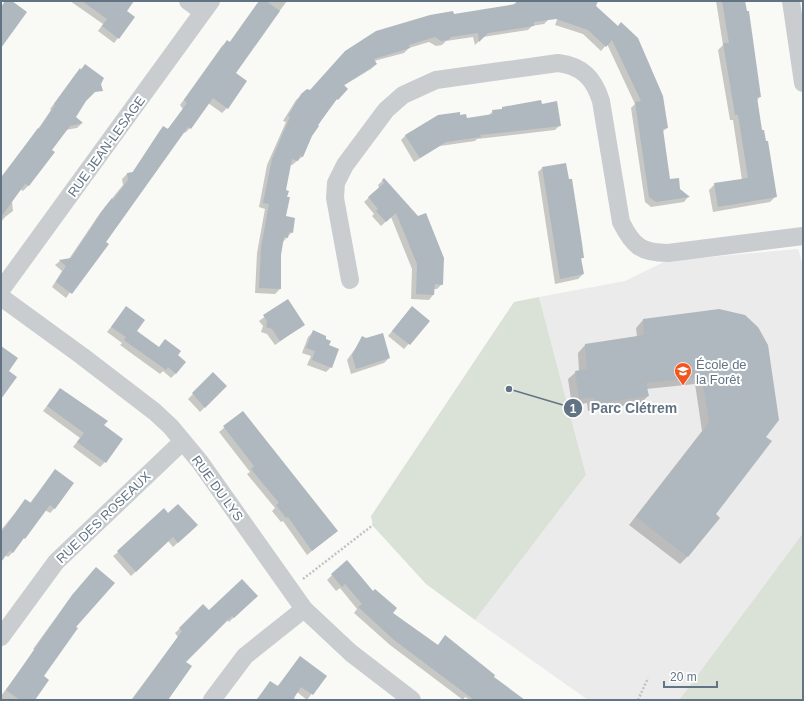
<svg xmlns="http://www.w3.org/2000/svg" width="804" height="701" viewBox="0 0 804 701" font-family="Helvetica,sans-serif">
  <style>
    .built { fill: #eaebea }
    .green { fill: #dae2d7 }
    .shadow { fill: #0003 }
    .building { fill: #afb8be }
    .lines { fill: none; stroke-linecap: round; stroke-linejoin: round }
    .path { stroke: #c0c3c5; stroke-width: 2.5; stroke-dasharray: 2 2; stroke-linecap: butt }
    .street { stroke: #c9cdd0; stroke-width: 18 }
    .labels { text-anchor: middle; stroke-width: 4; stroke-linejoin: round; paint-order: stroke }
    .street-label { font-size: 13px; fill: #627484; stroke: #fff }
    .poi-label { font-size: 13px; fill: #627484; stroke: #fff; text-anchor: start }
    .leader { fill: none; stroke: #627484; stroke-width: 1.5 }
    .callout-dot { fill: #627484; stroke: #fff; stroke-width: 1.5 }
    .mark-label { font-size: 12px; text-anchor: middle; font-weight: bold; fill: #fff }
    .callout-label { font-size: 14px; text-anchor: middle; font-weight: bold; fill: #627484; stroke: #fff; stroke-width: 4; stroke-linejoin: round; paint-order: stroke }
  </style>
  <rect width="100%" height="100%" fill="#f9f9f6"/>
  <path class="built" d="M798,249L803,265V533L679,700H588L475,620L586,475L539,297L625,281L666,261Z"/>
  <path class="green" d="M539,297L586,475L475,620L426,584L373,526L371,516L514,302Z
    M803,533V700H679Z"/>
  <path class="shadow" d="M70,1H125V12L118,38L114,43L98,31L103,24Z
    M259,1H287L234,73L227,108L222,113L208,103L190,128L185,133L184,132L66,298L52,287L62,271L55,265L60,261L69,259L100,213L123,185L122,179L127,174L132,173L159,132L164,127L167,130L183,109L180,105L222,46L227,42L229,43Z
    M518,1H546L549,19L544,24L532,26L528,30L483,37L475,45L473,37L446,41L442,45L436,46L429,42L409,48L404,53L374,61L376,64L371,69L343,86L337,99L332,104L311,136L302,157L292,165H290L285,191V217L292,232L282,243L280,255V289L275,294L255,293L257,253L265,209L259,207L267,165L286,122L283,121L296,100L302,95L453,15L511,6Z
    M564,1H593L667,128L662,132L669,180L688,197L684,202L651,207L645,202L631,108L635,104L607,44L601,51L583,34L555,25Z
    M716,1H744L760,97L757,100L761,131L776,196L770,202L713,212L709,190L715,184L742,180L733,120H730L718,50L723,45Z
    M85,65L89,96L75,117L82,123L77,128L65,130L51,150L53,153L28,186L23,191L20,189L12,201L13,211L5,217L1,222V177L38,129L51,110L50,109L75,75Z
    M541,105L560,125L555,130L477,139L475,141L440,146L414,162L401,140L406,135L459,116L466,119L488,116L493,111Z
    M542,168L583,257L580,260L583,274L578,279L555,284L538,172Z
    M383,180L442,284L437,289H434L433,295L429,300L411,299L412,269L391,217L381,226L372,216L374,214L364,202L379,188L378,185Z
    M287,300L303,325L275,345L267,334L261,332L263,326L259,321Z
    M126,308L136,331L158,348L177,355L176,373L171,378L163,371L160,374L120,345L122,343L107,332Z
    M407,313L429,321L404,349L388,336Z
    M643,320L764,437L687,557L680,564L629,525L702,431L695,384L646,389L648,396L641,403L588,411L587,403L572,406L568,379L576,372L579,371L578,353L585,345L637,337L636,328Z
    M313,332L324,339L328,346L331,367L326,372L307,365L311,356L302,353L308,337Z
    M363,338L389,358L384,363L351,374L347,360Z
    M213,374L226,386L200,412L188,399Z
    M60,389L103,426L105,462L100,467L73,447L80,438L43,411Z
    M243,412L337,531L307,555L283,521L281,522L272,511L275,508L247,474L250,472L219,432Z
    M55,470L73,483L54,509L50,513L45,510L13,552L8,557L5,555L1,560V530L26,500L30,503Z
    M168,514L192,530L173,547L168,541L131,576L113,556Z
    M92,573L75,627L42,676L33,700H1V696L35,650L33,649L68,601Z
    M332,575L392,613L437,646L492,677L523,700H470L465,697L463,700L390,645L354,613L357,609L340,588L336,591L327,580Z
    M251,601L229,622L227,620L184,662L164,700H131L178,637L175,633L203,606L209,612Z
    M300,658L325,676L307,700L297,692L290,700H256L270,682L277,687Z"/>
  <path class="building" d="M5,1H12L27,12L1,48V7Z
    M82,1H134L127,11L135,17L119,39L102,26L107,19Z
    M259,1H266L280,11L236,73L247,81L228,109L213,98L191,129L188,127L106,242L109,244L72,294L56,282L66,266L59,260L71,258L105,207L112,198L113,200L128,180L127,173L133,172L163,126L168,129L187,103L184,100L227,40L230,42Z
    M516,1H598L596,6L618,26L621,22L638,38L663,96L668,128L663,129L670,179L679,178L680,189L690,197L656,202L649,197L635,102L641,101L612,40L606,47L588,30L556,19L534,22V26L488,33L479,42L478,33L451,37L448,40L441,41L435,37L409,45L410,48L374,59L377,64L344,85L348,89L338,100L337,99L318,125L319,126L312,136L303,157L300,156L298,161L292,159L286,190L289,191L287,197H290L286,216L295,218L293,233L289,232L288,238L284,237L281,255V289L259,288L261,248L269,204L263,203L272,159L290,117L288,116L301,94L307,89L310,90L345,51L376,31L430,15L453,11L454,14L516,4Z
    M722,1H745L747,11H749L761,97H757L762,130H764L766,141H768L777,197L718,207L714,183L748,178L738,115H735L723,43H729Z
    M85,64L104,78L101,84L103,91L95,92L86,101L76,117L83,123L70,126L52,150L55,152L29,186L25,184L1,217V178L38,128L39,129L55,105L54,104L80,68L81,70Z
    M541,100L542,104L557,101L561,126L480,135L481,137L446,142L420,158L405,135L438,115L460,112V115L466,114L467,118L493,114L492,110L502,109V107Z
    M566,163L569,179H572L582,243L584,258H581L584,274L560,279L542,167Z
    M384,178L418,216L426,213L444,258L443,285L435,284L434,295L416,294L417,264L396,213L386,222L376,211L378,209L368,197L384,183L382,180Z
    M288,299L305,325L280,341L272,329L266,327L267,321L263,315Z
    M126,306L145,320L137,331L159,347L165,339L181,351L178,355L186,362L176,374L168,367L166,370L124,340L126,337L111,327Z
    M412,306L430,321L410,345L392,331Z
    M719,309L745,315L758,327L768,345L779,420L766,437L772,441L716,514L720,518L688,557L636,517L709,423L702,377L646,383L649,396L595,404L594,397L579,399L575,371L587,369L585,344L644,335L643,319Z
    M313,330L326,336V339L331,341L329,345L339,349L332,368L312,360L315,351L306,348Z
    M383,333L390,358L356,369L352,355L362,336L366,338Z
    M1,346L18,358L9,371L17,377L1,399Z
    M213,372L227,386L205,408L192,393Z
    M60,388L108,421L104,425L123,439L106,463L77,442L84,433L47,406Z
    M243,411L338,531L312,551L288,517L286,518L276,505L279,503L251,469L254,466L223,426Z
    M55,469L74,483L55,509L50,505L25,539L24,538L13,553L10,550L1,562V533L25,499L31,503Z
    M178,504L198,525L178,543L173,537L136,572L117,551L164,508L168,513Z
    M347,560L373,591L375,589L397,608L393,613L438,645L445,635L495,675L494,677L525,700H474L394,640L358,607L362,604L345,584L342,587L331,574Z
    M96,567L115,583L76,627L78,628L44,676L49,680L35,700H20L6,690L72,595Z
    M242,579L258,596L234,618L232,616L186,662L192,666L168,700H132L182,631L179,628L203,604L209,610Z
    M300,656L327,676L313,695L301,687L294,698L296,700H257L270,681L278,686Z"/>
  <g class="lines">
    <path class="path" d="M303,579L373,525
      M638,700L648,678"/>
    <path class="street" d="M188,1L203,12
      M791,1L803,83
      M350,280L335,198L336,183L345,165L386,110L403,95L436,80L558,63C583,66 594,79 601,101L621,222C633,246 641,253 668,253L803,236
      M1,290L211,1
      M1,297L82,356L155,412L171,427L200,462L304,609L351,653L412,700
      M1,637L56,562L182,442
      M212,700L245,656L304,609"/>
  </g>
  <defs>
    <symbol id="school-pin" viewBox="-11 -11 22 30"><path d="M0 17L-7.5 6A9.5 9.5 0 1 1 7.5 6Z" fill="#f2551e" stroke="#fff"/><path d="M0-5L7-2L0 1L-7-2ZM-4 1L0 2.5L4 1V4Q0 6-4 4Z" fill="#fff"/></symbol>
  </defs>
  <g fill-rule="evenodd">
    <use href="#school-pin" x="673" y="361" width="20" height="27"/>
  </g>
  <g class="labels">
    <g class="street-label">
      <text transform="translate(106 146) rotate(-54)" y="5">RUE JEAN-LESAGE</text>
      <text transform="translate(218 488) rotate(54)" y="5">RUE DU LYS</text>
      <text transform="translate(103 517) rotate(-44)" y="5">RUE DES ROSEAUX</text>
    </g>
    <g class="poi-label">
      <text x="696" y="369">École de<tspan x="696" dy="15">la Forêt</tspan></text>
    </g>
  </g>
  <path class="leader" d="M509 389L573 408"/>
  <g class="callout-dot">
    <circle cx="509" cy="389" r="4"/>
    <circle cx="573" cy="408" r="10"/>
  </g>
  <g class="mark-label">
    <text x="573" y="413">1</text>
  </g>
  <g class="callout-label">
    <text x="634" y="413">Parc Clétrem</text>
  </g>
  <rect width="804" height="701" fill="none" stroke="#627484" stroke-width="4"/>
  <path d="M664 681v6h53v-6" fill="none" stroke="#627484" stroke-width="2"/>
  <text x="670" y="681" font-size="12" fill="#627484" stroke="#ffffff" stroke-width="3" paint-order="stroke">20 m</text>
</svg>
